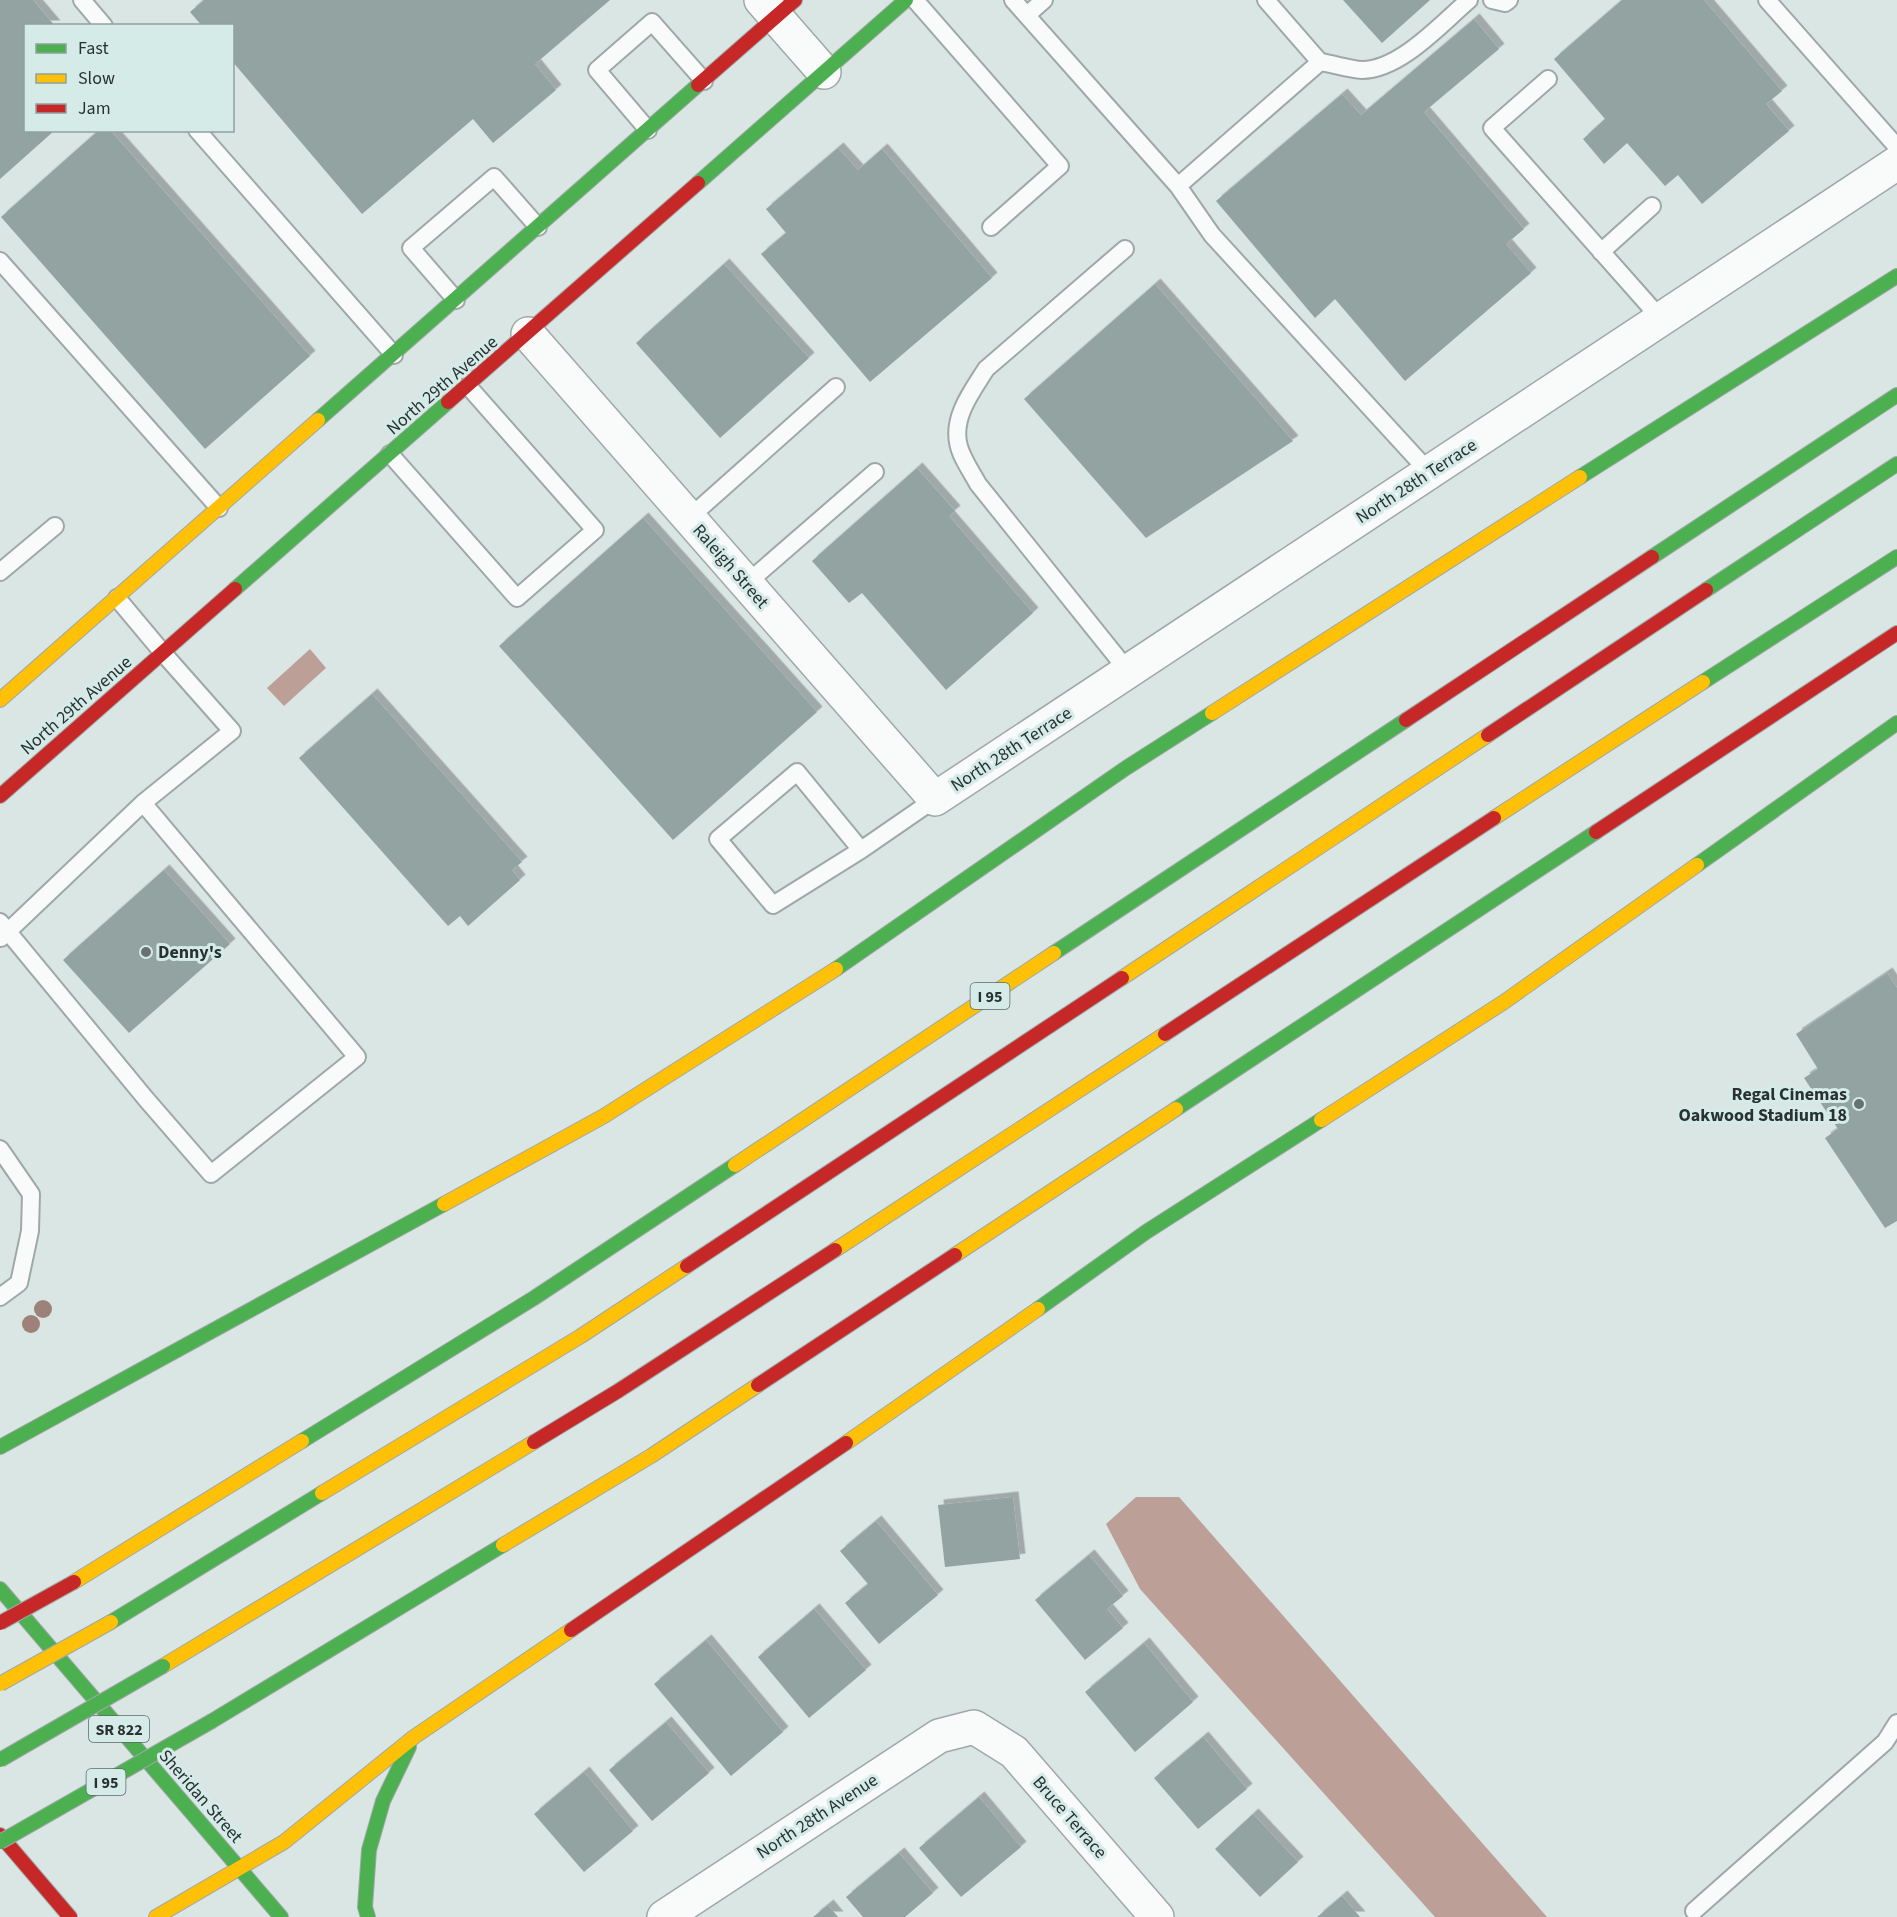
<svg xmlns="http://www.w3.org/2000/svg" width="1897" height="1917" viewBox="0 0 1897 1917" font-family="'Source Sans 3',sans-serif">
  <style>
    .water { fill: #bc9f96 }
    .building { fill: #93a3a1; filter: url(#shadow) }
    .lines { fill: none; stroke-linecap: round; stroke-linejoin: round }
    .lane-casing { stroke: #9fa8a7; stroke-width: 20 }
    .street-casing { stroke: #9fa8a7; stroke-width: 36 }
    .fast-casing { stroke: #9fa8a7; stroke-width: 16 }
    .slow-casing { stroke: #9fa8a7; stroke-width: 16 }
    .jam-casing { stroke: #9fa8a7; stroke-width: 16 }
    .lane { stroke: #f9fbfb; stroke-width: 16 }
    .street { stroke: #f9fbfb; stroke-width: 33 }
    .fast { stroke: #4caf50; stroke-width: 14 }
    .slow { stroke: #ffc107; stroke-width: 14 }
    .jam { stroke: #c62828; stroke-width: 14 }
    .fast-bridge-casing { stroke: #9fa8a7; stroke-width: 16; stroke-linecap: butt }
    .slow-bridge-casing { stroke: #9fa8a7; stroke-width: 16; stroke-linecap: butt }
    .jam-bridge-casing { stroke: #9fa8a7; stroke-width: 16; stroke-linecap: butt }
    .fast-bridge { stroke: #4caf50; stroke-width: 14 }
    .slow-bridge { stroke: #ffc107; stroke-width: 14 }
    .jam-bridge { stroke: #c62828; stroke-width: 14 }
    .tree { fill: #9e8279 }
    .poi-dot { fill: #677170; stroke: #d5ebe8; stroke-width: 2 }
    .labels { text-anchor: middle; stroke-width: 6; stroke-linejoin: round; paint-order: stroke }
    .shield { fill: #d5ebe8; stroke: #5d6a68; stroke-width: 1.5 }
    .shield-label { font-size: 16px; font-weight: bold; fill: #293231 }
    .street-label { font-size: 18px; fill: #293231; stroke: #d5ebe8 }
    .poi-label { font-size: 18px; font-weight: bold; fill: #293231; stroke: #d5ebe8; text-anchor: start }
  </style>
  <defs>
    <filter id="shadow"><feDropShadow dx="5.5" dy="-5.5" stdDeviation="0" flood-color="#0004"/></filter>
  </defs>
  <rect width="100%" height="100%" fill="#dae6e4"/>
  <path class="water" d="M310,649L326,668L284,706L267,688Z
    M1136,1497H1179L1547,1917H1435L1140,1589L1106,1524Z"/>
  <path class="building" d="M0,0H33L55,26H26V130H55L0,179Z
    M204,0H610L535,64L556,90L493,143L473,119L362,214L232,61V26H202L190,12Z
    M1343,0H1430L1382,43Z
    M1622,0H1704L1782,91L1766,104L1789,131L1702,204L1678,175L1665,186L1627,143L1604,164L1583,139L1605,119L1554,59Z
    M1474,19L1499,49L1424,112L1524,229L1506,244L1531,273L1405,381L1335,299L1315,318L1216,201L1342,94L1361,115Z
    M99,130H110L310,356L205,449L1,217Z
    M838,148L858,170L882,149L992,278L870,382L761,254L786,233L766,209Z
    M724,264L809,358L720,438L636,343Z
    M1155,284L1293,441L1146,538L1024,399Z
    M917,468L955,511L949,516L1033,613L946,690L862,593L849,603L812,561Z
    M643,518L817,712L673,840L499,646Z
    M372,694L522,862L512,870L520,880L468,926L460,916L448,926L299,758Z
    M164,870L230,944L129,1033L63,960Z
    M1887,973L1897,988V1221L1885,1228L1825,1138L1838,1129L1804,1078L1818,1069L1796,1034Z
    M1013,1497L1020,1559L945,1567L938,1505Z
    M876,1521L938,1595L879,1644L845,1603L868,1584L840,1551Z
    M1089,1555L1123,1596L1107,1609L1123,1628L1085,1660L1035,1600Z
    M814,1609L866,1670L809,1718L758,1657Z
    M706,1640L783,1732L731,1776L654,1684Z
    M1144,1643L1193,1702L1135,1752L1085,1692Z
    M666,1722L709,1773L652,1821L609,1770Z
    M1203,1737L1247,1789L1198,1829L1154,1778Z
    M584,1772L633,1831L584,1872L534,1814Z
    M979,1797L1021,1847L961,1897L919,1848Z
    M1253,1814L1298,1862L1260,1897L1215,1849Z
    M899,1853L933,1893L905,1917H863L846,1897Z
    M1342,1896L1360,1917H1317Z
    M828,1905L838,1917H813Z"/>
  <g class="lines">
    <defs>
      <path id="lane" d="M82,0L104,26
        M915,0L1060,166L991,227
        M1013,0L1178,186L1212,235L1429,472
        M1266,0L1320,62
        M1492,0L1505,3L1509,0
        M1767,0L1897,147
        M1027,15L1044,0
        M1548,79L1492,128L1661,319
        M197,130L394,355
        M648,130L597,70L652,22L704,81
        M1178,186L1320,62C1334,64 1348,69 1362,70C1400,70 1441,24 1469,0
        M1125,249L986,369C973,390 953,415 958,442C960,456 971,471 978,484L1128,671
        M1601,252L1652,206
        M0,261L219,508
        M456,300L411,248L494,177L538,227
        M390,454L517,598L595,530L468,386
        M689,518L836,387
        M0,572L55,526
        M746,584L875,472
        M861,850L773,905L718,839L797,772L861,850L935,799
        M0,922L146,1099L211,1174L357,1057L143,803
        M1,938L143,803L232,731L163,653L117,598
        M0,1149L31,1194L30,1231L19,1283L0,1297
        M1694,1911L1885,1742L1897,1723"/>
      <path id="street" d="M761,0L824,72
        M528,334L935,799L1897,163
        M664,1917L939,1736L974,1727L1014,1752L1157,1917"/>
      <path id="fast" d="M698,183L906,0
        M318,420L698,85
        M1580,477L1897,276
        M1652,557L1897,395
        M235,589L448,402
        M1706,590L1897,464
        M1703,682L1897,557
        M1697,865L1897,723
        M1054,953L1406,720
        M836,969L1126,768L1212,713
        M1176,1109L1596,832
        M1038,1309L1146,1232L1321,1120
        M302,1441L534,1298L735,1165
        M0,1447L444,1204
        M0,1589L281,1917
        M111,1622L322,1493
        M212,1721L503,1545
        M368,1917L365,1907L369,1850L383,1801L409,1747"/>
      <path id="slow" d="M0,700L318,420
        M1212,713L1580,477
        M1494,818L1703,682
        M1122,978L1488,735
        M1321,1120L1504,1002L1697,865
        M735,1165L1054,953
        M444,1204L604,1116L836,969
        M835,1250L1165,1034
        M955,1255L1176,1109
        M846,1443L1038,1309
        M322,1493L581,1336L687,1266
        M503,1545L651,1456L758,1385
        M74,1582L302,1441
        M163,1666L534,1442
        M156,1917L284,1842L414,1737L571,1630"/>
      <path id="jam" d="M698,85L795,0
        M448,402L698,183
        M1406,720L1652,557
        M1488,735L1706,590
        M0,796L235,589
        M1596,832L1897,633
        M1165,1034L1494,818
        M687,1266L1122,978
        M758,1385L955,1255
        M534,1442L618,1391L835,1250
        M571,1630L846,1443
        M0,1835L70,1917"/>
    </defs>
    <use href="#lane" class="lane-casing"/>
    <use href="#street" class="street-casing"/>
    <use href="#fast" class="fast-casing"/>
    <use href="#slow" class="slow-casing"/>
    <use href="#jam" class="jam-casing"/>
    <use href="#lane" class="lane"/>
    <use href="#street" class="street"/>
    <use href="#fast" class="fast"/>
    <use href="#slow" class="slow"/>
    <use href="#jam" class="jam"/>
    <defs>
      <path id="fast-bridge" d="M0,1760L163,1666
        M0,1842L212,1721"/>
      <path id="slow-bridge" d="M0,1684L111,1622"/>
      <path id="jam-bridge" d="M0,1623L74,1582"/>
    </defs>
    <use href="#fast-bridge" class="fast-bridge-casing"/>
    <use href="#slow-bridge" class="slow-bridge-casing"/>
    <use href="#jam-bridge" class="jam-bridge-casing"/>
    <use href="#fast-bridge" class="fast-bridge"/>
    <use href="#slow-bridge" class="slow-bridge"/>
    <use href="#jam-bridge" class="jam-bridge"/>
  </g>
  <g class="tree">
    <circle cx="43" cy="1309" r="9"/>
    <circle cx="31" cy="1324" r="9"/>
  </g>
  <g class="poi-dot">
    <circle cx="146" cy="952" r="6"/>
    <circle cx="1859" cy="1104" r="6"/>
  </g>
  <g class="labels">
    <g class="shield">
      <rect x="970.5" y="983" width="39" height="26" rx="4.5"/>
      <rect x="89" y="1716" width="60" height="26" rx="4.5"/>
      <rect x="86.5" y="1769" width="39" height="26" rx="4.5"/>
    </g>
    <g class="shield-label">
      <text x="990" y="1002">I 95</text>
      <text x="119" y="1735">SR 822</text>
      <text x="106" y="1788">I 95</text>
    </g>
    <g class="street-label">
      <text transform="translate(442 385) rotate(-41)" y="6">North 29th Avenue</text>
      <text transform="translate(1416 481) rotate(-33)" y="6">North 28th Terrace</text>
      <text transform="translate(731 566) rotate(49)" y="6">Raleigh Street</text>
      <text transform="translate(76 705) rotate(-41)" y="6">North 29th Avenue</text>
      <text transform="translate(1011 749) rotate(-33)" y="6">North 28th Terrace</text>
      <text transform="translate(201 1796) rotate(49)" y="6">Sheridan Street</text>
      <text transform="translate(817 1816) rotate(-33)" y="6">North 28th Avenue</text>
      <text transform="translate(1070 1817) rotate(49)" y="6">Bruce Terrace</text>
    </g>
    <g class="poi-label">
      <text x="158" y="958">Denny's</text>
      <text x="1847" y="1100" text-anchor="end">Regal Cinemas<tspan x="1847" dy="21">Oakwood Stadium 18</tspan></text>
    </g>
  </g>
  <rect x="24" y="24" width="210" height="108" fill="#d5ebe8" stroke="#90a19f" stroke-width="1.5"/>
  <rect x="36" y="44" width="30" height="9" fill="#4caf50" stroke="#90a19f" stroke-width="1.5"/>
  <text x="78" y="54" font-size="18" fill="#293231">Fast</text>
  <rect x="36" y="74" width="30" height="9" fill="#ffc107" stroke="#90a19f" stroke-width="1.5"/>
  <text x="78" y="84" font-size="18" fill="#293231">Slow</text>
  <rect x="36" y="104" width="30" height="9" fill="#c62828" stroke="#90a19f" stroke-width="1.5"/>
  <text x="78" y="114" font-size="18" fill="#293231">Jam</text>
</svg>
